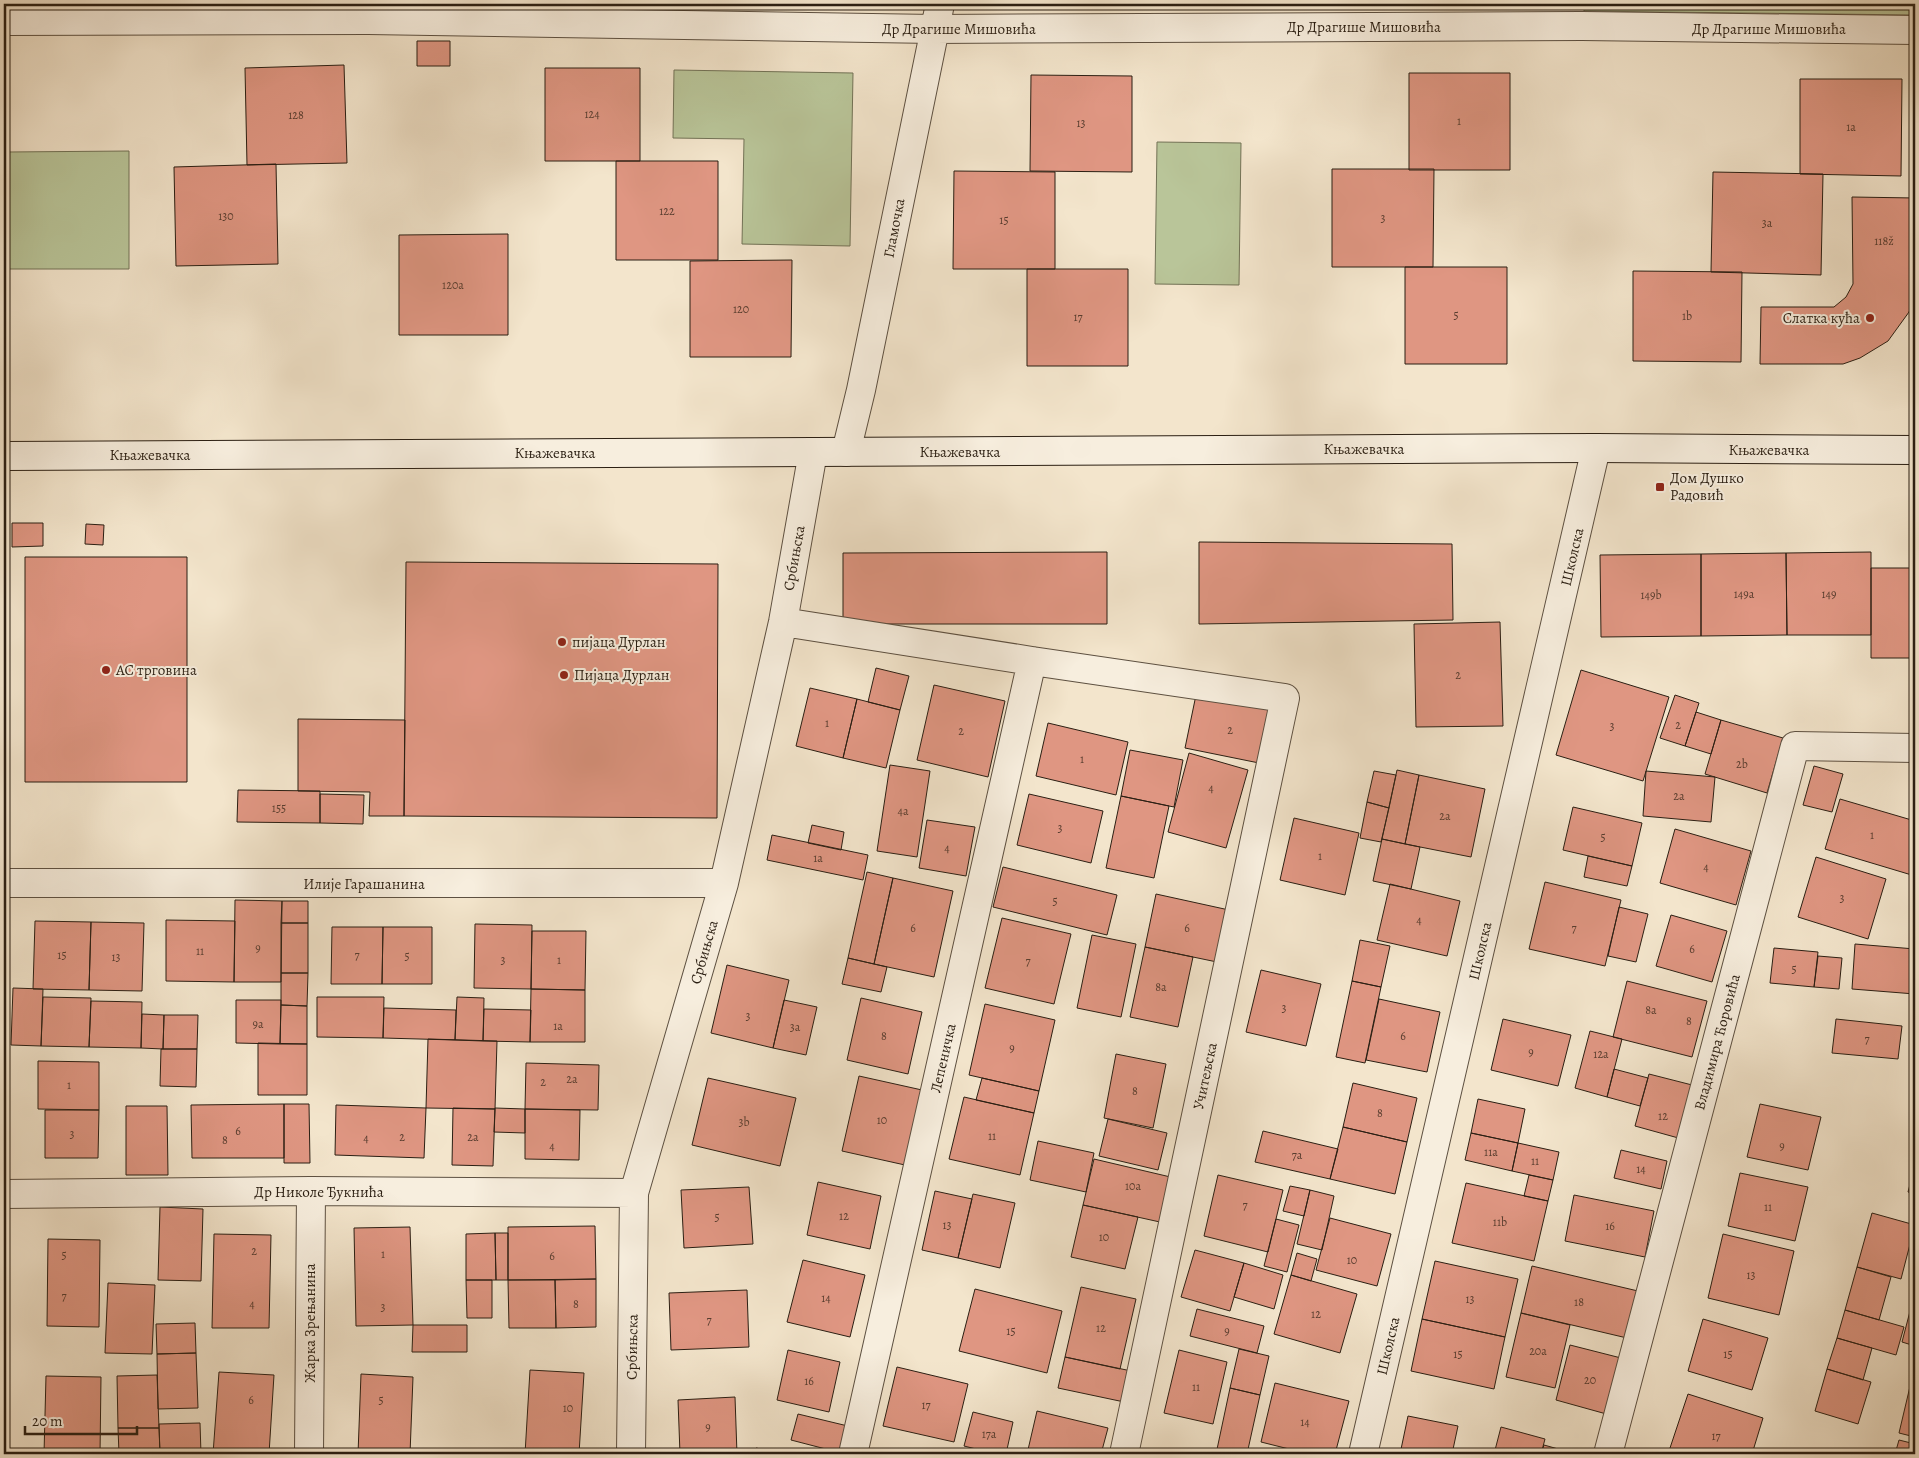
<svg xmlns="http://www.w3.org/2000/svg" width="1919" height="1458" viewBox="0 0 1919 1458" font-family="Alegreya,serif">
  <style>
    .green { fill: #b9c599; stroke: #727256 }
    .building { fill: #df9682; stroke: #2b1f13 }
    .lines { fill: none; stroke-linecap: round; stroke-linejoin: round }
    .street-casing { stroke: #5d5041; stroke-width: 30 }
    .secondary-casing { stroke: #2b1f13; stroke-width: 30 }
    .street { stroke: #f7eede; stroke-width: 28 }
    .secondary { stroke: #f7eede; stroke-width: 28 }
    .poi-dot { fill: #8f2418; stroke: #f7eede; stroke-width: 2 }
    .labels { text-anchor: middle; stroke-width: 4; stroke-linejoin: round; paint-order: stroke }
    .number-label { font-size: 12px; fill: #583d2f }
    .street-label { font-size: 15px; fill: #2b1f13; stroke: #f7eede }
    .poi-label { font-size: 15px; fill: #2b1f13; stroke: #f7eede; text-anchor: start }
  </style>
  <rect width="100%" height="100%" fill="#f3e5cc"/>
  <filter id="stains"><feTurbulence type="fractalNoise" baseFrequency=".004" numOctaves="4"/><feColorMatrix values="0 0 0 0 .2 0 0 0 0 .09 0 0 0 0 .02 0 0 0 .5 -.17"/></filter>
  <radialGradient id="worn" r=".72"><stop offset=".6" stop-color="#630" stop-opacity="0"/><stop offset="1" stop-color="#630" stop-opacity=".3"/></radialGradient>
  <path class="green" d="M1584,4H1915V15L1584,11Z
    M674,70L853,73L850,246L742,244L744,139L673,138Z
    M1157,142L1241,143L1239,285L1155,284Z
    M129,151V269H8L7,152Z"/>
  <path class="building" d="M417,41H450V66H417Z
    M344,65L347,163L247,165L245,68Z
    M545,68H640V161H545Z
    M1409,73H1510V170H1409Z
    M1031,75L1132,76V172L1030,171Z
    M1800,79H1902L1901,176L1800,174Z
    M616,161H718V260H616Z
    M276,164L278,264L176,266L174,167Z
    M1332,169H1434L1433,267H1332Z
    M954,171L1055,172V269H953Z
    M1713,172L1823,174L1821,275L1711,272Z
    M1852,197L1915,198V294L1909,312L1888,341L1860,358L1843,364H1760L1761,307H1834L1846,297L1853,284Z
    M508,234V335H399V235Z
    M792,260L791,357H690V261Z
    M1405,267H1507V364H1405Z
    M1027,269H1128V366H1027Z
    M1633,271L1742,272L1741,362L1633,361Z
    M12,523H43V546L12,547Z
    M86,524L104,525L103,545L85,544Z
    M1199,542L1452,544L1453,620L1199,624Z
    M1107,552V624H843V553Z
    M1871,552V635H1787L1786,553Z
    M1786,553L1787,635L1701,636V554Z
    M1701,554V636L1601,637L1600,555Z
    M25,557H187V782H25Z
    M406,562L718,564L717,818L404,816Z
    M1871,568H1915V658H1871Z
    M1500,622L1503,726L1416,727L1414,624Z
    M876,668L909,676L900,710L868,702Z
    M1581,670L1669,697L1643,781L1556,755Z
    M934,685L1005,701L988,777L917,760Z
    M810,688L857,699L843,758L796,746Z
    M1196,695L1275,711L1264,764L1185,748Z
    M1675,695L1699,703L1685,746L1660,738Z
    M857,699L900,710L886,768L843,758Z
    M1696,712L1721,720L1711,754L1685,746Z
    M298,719L405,720L404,816H369L370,792L298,791Z
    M1721,720L1783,738L1767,793L1705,774Z
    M1048,723L1128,742L1116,795L1036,776Z
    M1130,750L1183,760L1174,807L1121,796Z
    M1189,753L1248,770L1226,848L1168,832Z
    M890,765L930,771L917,857L877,851Z
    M1814,766L1843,774L1832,812L1803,805Z
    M1397,770L1419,775L1405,844L1382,839Z
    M1374,771L1396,775L1389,808L1367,802Z
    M1646,771L1715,777L1711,822L1643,816Z
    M1419,775L1485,789L1471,857L1405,844Z
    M238,790L320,791V823L237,822Z
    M320,794L364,795L363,824L320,823Z
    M1029,794L1103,811L1091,863L1017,845Z
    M1121,796L1169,806L1154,878L1106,868Z
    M1840,799L1915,821V876L1825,849Z
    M1367,802L1389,808L1381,842L1360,838Z
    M1573,807L1642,823L1632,866L1563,850Z
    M1294,818L1359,833L1345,895L1280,880Z
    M927,820L975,827L966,876L919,868Z
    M812,825L844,832L841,850L808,843Z
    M1675,829L1751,851L1736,905L1660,883Z
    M772,835L868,855L863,880L767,860Z
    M1382,839L1420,847L1411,889L1373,881Z
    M1588,856L1632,866L1627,886L1584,877Z
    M1816,857L1886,879L1868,939L1798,917Z
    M1003,867L1117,895L1107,935L993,907Z
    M867,872L893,878L874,964L848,958Z
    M893,878L953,891L934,977L874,964Z
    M1545,882L1621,900L1605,966L1529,949Z
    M1390,884L1460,901L1447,956L1377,940Z
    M1156,894L1229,910L1217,962L1145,947Z
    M235,900L282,901L281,982H234Z
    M282,901H308V923H281Z
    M1619,907L1648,914L1636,962L1608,956Z
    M1671,915L1727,931L1712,982L1656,966Z
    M1002,918L1071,934L1054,1004L985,988Z
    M166,920L235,921L234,982L166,981Z
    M35,921L91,922L89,990L33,989Z
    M91,922L144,923L142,991L89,990Z
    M281,923H308V973H281Z
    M475,924L532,925L531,989L474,988Z
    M332,927H383L382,984H331Z
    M383,927H432V984H382Z
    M532,931H586L585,990L531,989Z
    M1092,935L1136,944L1121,1017L1077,1008Z
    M1360,940L1390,946L1381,987L1352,981Z
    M1855,944L1915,949V994L1852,989Z
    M1145,947L1193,957L1178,1027L1130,1017Z
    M1774,948L1818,952L1814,987L1770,983Z
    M1818,956L1842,958L1839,989L1814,987Z
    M848,958L887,967L881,992L842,984Z
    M727,965L789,980L773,1048L711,1033Z
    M1261,970L1321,984L1306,1046L1246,1032Z
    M281,973H308L307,1006L281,1005Z
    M1352,981L1381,987L1365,1063L1336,1057Z
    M1627,981L1707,1001L1692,1057L1613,1037Z
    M13,988L43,989L41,1046L11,1045Z
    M531,989L585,990V1042H530Z
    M43,997L91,998L89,1047L41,1046Z
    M317,997H384L383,1038L317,1037Z
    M457,997L484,998L483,1041L455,1040Z
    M861,998L922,1012L908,1074L847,1060Z
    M1379,999L1440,1012L1427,1072L1366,1060Z
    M236,1000H281L280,1044L236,1043Z
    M784,1000L817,1007L806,1055L773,1048Z
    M91,1001L142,1002L141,1048L89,1047Z
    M985,1004L1055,1020L1039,1091L969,1075Z
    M281,1005L307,1006V1044H280Z
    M384,1008L456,1010L455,1040L383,1038Z
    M484,1009L531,1010L530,1042L483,1041Z
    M142,1014L164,1015L163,1049L141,1048Z
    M164,1015H198L197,1049H163Z
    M1503,1019L1571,1035L1558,1086L1491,1070Z
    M1836,1019L1902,1026L1898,1059L1832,1053Z
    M1590,1031L1622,1039L1607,1097L1575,1088Z
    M428,1039L497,1041L495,1109L426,1108Z
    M258,1043L307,1044V1095H258Z
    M161,1049H197L196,1087L160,1086Z
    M1116,1054L1166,1064L1153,1128L1104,1118Z
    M38,1061L99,1062V1110L38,1109Z
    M526,1063L599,1065L598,1110L525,1109Z
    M1614,1069L1648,1078L1640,1106L1607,1097Z
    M1649,1074L1696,1086L1682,1139L1635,1126Z
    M859,1076L922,1090L905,1165L842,1151Z
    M708,1078L796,1098L780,1166L692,1145Z
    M982,1078L1039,1091L1034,1113L976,1100Z
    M1353,1083L1417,1098L1407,1142L1343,1127Z
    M964,1097L1034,1113L1020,1175L949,1159Z
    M1478,1099L1525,1109L1518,1143L1471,1133Z
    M284,1104H309L310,1163H284Z
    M284,1104V1158H192L191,1105Z
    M1760,1104L1821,1117L1808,1170L1747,1157Z
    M336,1105L426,1108L424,1158L335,1155Z
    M126,1106H167L168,1175H126Z
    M453,1108L495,1109L493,1166L452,1165Z
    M495,1108L525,1109V1133L494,1132Z
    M525,1109L580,1110L579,1160L525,1159Z
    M45,1110H99L98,1158H45Z
    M1108,1119L1167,1133L1158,1170L1099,1156Z
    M1343,1127L1407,1142L1395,1194L1330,1179Z
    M1263,1131L1338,1149L1330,1179L1255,1162Z
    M1471,1133L1518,1143L1512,1171L1465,1160Z
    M1038,1141L1094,1153L1086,1192L1030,1180Z
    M1518,1143L1559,1152L1553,1180L1512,1171Z
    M1621,1150L1667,1161L1661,1189L1614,1178Z
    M1094,1159L1179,1179L1169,1224L1083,1205Z
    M1915,1165V1194L1908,1192Z
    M1740,1173L1808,1187L1795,1241L1728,1226Z
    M1218,1175L1283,1190L1268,1252L1204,1236Z
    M1529,1175L1553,1180L1548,1201L1524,1196Z
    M818,1182L881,1196L870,1249L807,1235Z
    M1466,1183L1548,1201L1534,1261L1452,1243Z
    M1290,1186L1310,1190L1304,1216L1283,1211Z
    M749,1187L753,1244L684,1248L681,1190Z
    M1310,1190L1334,1196L1322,1250L1297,1244Z
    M935,1191L972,1199L958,1258L922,1250Z
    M973,1194L1015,1203L1000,1268L958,1258Z
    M1574,1195L1654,1211L1645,1257L1565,1241Z
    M1083,1205L1138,1217L1125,1269L1071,1257Z
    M160,1207L203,1209L201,1281L158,1280Z
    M1872,1213L1915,1225L1901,1279L1857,1267Z
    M1330,1218L1391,1234L1377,1286L1316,1270Z
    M1276,1219L1299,1225L1287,1272L1264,1266Z
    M595,1226L596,1279L508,1280V1227Z
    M410,1227L413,1325L356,1326L354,1228Z
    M495,1233L496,1280H466V1234Z
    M495,1233H508V1280H496Z
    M214,1234L271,1235L269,1328H212Z
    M1723,1234L1794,1251L1779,1315L1708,1298Z
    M48,1239L100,1240L99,1327L47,1326Z
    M1195,1250L1244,1263L1230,1311L1181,1297Z
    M1297,1253L1317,1259L1311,1281L1291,1275Z
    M803,1260L865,1275L850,1337L787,1322Z
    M1435,1261L1518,1279L1505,1337L1422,1319Z
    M1244,1263L1283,1275L1274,1309L1234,1297Z
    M1532,1266L1638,1291L1627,1338L1521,1313Z
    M1857,1267L1891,1277L1879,1320L1845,1310Z
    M1291,1275L1357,1294L1340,1353L1274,1334Z
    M596,1279V1327L556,1328L555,1280Z
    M466,1280H492V1318H467Z
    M508,1280H555L556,1328H509Z
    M108,1283L155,1285L152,1354L105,1353Z
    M1081,1287L1136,1299L1120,1369L1065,1357Z
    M975,1289L1062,1311L1047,1373L959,1351Z
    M747,1290L749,1347L671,1350L669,1293Z
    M1915,1292V1346L1902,1342Z
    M1197,1309L1264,1326L1257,1353L1190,1336Z
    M1845,1310L1904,1327L1896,1355L1837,1338Z
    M1521,1313L1570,1325L1555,1388L1506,1377Z
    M1422,1319L1505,1337L1494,1389L1411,1371Z
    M1703,1319L1768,1338L1752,1390L1688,1371Z
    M195,1323L196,1353L157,1354L156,1324Z
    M413,1325H467V1352H412Z
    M1837,1338L1872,1348L1863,1380L1827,1369Z
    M1570,1345L1625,1359L1610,1415L1556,1400Z
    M1239,1349L1269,1356L1260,1395L1230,1388Z
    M788,1350L840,1362L829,1412L777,1400Z
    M1179,1350L1227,1362L1213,1424L1164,1413Z
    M196,1353L198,1408L158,1409L157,1354Z
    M1065,1357L1136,1372L1129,1403L1058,1388Z
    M897,1367L968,1384L954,1442L883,1426Z
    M1827,1369L1871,1382L1858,1424L1815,1411Z
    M530,1370L584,1373L579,1454H525Z
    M219,1372L274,1375L269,1454H213Z
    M361,1374L413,1377L410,1454H358Z
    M157,1375L159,1428H118L117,1376Z
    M46,1376L101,1377L100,1454H44Z
    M1912,1378L1915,1379V1437L1899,1433Z
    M1275,1383L1349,1401L1335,1454H1309L1261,1442Z
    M1230,1388L1260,1395L1247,1454H1216Z
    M1688,1394L1763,1418L1752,1454H1668Z
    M735,1397L737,1454H680L678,1400Z
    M1037,1411L1108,1428L1101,1454H1027Z
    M973,1412L1013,1422L1006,1454H996L964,1446Z
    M798,1414L852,1427L845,1454L791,1440Z
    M1408,1416L1458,1426L1452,1454H1400Z
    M200,1423L201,1454H160L159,1424Z
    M1501,1427L1545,1439L1541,1454H1494Z
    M118,1428H159L160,1454H119Z
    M1899,1440L1915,1444V1454H1895Z
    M1544,1445L1576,1454H1541Z
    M756,1448L786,1454H754Z"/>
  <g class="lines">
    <defs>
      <path id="street" d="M4,21L368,20L934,29L1582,26L1915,30
        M846,452L861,390L940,4
        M783,622L1032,661L1285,698L1124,1454
        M4,883H724
        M4,1194L311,1191L634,1193
        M309,1454L311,1191
        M631,1454L634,1193L724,883L783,622L813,452
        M853,1454L1032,661
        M1363,1454L1596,448
        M1608,1454L1795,746L1915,748"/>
      <path id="secondary" d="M4,456L1596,448L1915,450"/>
    </defs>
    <use href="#street" class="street-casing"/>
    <use href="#secondary" class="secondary-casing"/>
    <use href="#street" class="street"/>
    <use href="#secondary" class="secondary"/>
  </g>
  <g class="poi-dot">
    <circle cx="1870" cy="318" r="5"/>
    <rect x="1655" y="482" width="10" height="10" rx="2.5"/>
    <circle cx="562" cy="642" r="5"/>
    <circle cx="106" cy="670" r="5"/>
    <circle cx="564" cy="675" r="5"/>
  </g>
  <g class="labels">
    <g class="number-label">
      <text x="592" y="118">124</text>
      <text x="296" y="119">128</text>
      <text x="1459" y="125">1</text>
      <text x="1081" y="127">13</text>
      <text x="1851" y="131">1a</text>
      <text x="667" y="215">122</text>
      <text x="226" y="220">130</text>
      <text x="1383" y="222">3</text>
      <text x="1004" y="224">15</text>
      <text x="1767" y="227">3a</text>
      <text x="1884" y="245">118ž</text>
      <text x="453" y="289">120a</text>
      <text x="741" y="313">120</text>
      <text x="1456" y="319">5</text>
      <text x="1687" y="320">1b</text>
      <text x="1078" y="321">17</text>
      <text x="1744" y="598">149a</text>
      <text x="1829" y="598">149</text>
      <text x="1651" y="599">149b</text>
      <text x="1458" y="679">2</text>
      <text x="827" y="727">1</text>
      <text x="1678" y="729">2</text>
      <text x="1612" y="730">3</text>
      <text x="1230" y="734">2</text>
      <text x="961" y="735">2</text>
      <text x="1082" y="763">1</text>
      <text x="1742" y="768">2b</text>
      <text x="1211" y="792">4</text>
      <text x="1679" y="800">2a</text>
      <text x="279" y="812">155</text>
      <text x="903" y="815">4a</text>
      <text x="1445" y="820">2a</text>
      <text x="1060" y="832">3</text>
      <text x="1872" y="839">1</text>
      <text x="1603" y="841">5</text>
      <text x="947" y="852">4</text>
      <text x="1320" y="860">1</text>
      <text x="818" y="862">1a</text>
      <text x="1706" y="871">4</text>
      <text x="1842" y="902">3</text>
      <text x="1055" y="905">5</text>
      <text x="1419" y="924">4</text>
      <text x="913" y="932">6</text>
      <text x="1187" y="932">6</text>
      <text x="1574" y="932">7</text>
      <text x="258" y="952">9</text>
      <text x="1692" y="953">6</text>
      <text x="200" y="955">11</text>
      <text x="62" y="959">15</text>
      <text x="357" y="959">7</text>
      <text x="407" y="960">5</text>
      <text x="116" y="961">13</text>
      <text x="503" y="964">3</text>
      <text x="559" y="964">1</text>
      <text x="1028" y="965">7</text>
      <text x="1794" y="973">5</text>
      <text x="1161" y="991">8a</text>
      <text x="1284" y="1012">3</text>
      <text x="1651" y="1014">8a</text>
      <text x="748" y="1020">3</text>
      <text x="1689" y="1025">8</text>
      <text x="258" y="1028">9a</text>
      <text x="558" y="1030">1a</text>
      <text x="795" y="1031">3a</text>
      <text x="884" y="1040">8</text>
      <text x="1403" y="1040">6</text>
      <text x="1867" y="1043">7</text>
      <text x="1012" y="1052">9</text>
      <text x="1531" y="1056">9</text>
      <text x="1601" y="1058">12a</text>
      <text x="572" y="1083">2a</text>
      <text x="543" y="1086">2</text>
      <text x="69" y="1089">1</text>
      <text x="1135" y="1095">8</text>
      <text x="1380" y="1117">8</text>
      <text x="1663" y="1120">12</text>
      <text x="882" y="1124">10</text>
      <text x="744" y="1126">3b</text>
      <text x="238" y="1135">6</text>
      <text x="72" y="1138">3</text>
      <text x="992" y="1140">11</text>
      <text x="402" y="1141">2</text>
      <text x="473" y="1141">2a</text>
      <text x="366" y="1142">4</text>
      <text x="225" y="1144">8</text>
      <text x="552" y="1150">4</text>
      <text x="1782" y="1150">9</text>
      <text x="1491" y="1156">11a</text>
      <text x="1297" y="1159">7a</text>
      <text x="1535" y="1165">11</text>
      <text x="1641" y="1173">14</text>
      <text x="1133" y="1190">10a</text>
      <text x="1245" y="1209">7</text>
      <text x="1768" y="1211">11</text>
      <text x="844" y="1220">12</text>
      <text x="717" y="1221">5</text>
      <text x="1500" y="1226">11b</text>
      <text x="947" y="1229">13</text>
      <text x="1610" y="1230">16</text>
      <text x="1104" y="1241">10</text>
      <text x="254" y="1255">2</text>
      <text x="383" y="1258">1</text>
      <text x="64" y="1259">5</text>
      <text x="552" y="1260">6</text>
      <text x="1352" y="1264">10</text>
      <text x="1751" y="1279">13</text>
      <text x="64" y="1300">7</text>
      <text x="826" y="1302">14</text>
      <text x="1470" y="1303">13</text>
      <text x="1579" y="1306">18</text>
      <text x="252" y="1308">4</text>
      <text x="576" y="1308">8</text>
      <text x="383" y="1311">3</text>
      <text x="1316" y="1318">12</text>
      <text x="709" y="1324">7</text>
      <text x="1101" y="1332">12</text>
      <text x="1011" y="1335">15</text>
      <text x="1227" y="1335">9</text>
      <text x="1538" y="1355">20a</text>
      <text x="1458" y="1358">15</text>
      <text x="1728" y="1358">15</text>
      <text x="1590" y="1384">20</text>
      <text x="809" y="1385">16</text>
      <text x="1196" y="1391">11</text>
      <text x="251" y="1404">6</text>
      <text x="381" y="1404">5</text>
      <text x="926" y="1409">17</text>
      <text x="568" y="1412">10</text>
      <text x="1305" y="1426">14</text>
      <text x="708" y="1431">9</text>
      <text x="989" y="1438">17a</text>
      <text x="1716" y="1440">17</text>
    </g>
    <g class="street-label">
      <text x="1364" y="32">Др Драгише Мишовића</text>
      <text x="959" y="34">Др Драгише Мишовића</text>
      <text x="1769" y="34">Др Драгише Мишовића</text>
      <text transform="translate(894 228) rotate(-79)" y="5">Гламочка</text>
      <text x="1364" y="454">Књажевачка</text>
      <text x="1769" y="455">Књажевачка</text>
      <text x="960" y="457">Књажевачка</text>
      <text x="555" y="458">Књажевачка</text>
      <text x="150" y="460">Књажевачка</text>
      <text transform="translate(1572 557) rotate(-77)" y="5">Школска</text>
      <text transform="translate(794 558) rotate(-80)" y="5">Србињска</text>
      <text x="364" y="889">Илије Гарашанина</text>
      <text transform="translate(1480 951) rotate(-77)" y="5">Школска</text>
      <text transform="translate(704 952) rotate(-74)" y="5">Србињска</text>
      <text transform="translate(1717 1042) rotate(-75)" y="5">Владимира Ћоровића</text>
      <text transform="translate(943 1058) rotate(-77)" y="5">Лепеничка</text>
      <text transform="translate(1205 1076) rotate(-78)" y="5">Учитељска</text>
      <text x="319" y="1197">Др Николе Ђукнића</text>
      <text transform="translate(310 1323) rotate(-90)" y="5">Жарка Зрењанина</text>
      <text transform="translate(1388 1346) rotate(-77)" y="5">Школска</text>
      <text transform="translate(632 1347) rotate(-89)" y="5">Србињска</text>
    </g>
    <g class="poi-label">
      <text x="1860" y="323" text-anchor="end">Слатка кућа</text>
      <text x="1670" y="483">Дом Душко<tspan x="1670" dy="17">Радовић</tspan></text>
      <text x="572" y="647">пијаца Дурлан</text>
      <text x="116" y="675">АС трговина</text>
      <text x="574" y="680">Пијаца Дурлан</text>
    </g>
  </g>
  <rect width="1919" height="1458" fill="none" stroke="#f3e5cc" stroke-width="20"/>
  <rect x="5" y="5" width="1909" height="1448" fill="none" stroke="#2b1f13" stroke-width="2.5"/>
  <rect x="10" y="10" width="1899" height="1438" fill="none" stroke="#2b1f13"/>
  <path d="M25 1426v8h112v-8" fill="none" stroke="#2b1f13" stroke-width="2.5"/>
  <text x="32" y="1426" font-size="15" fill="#2b1f13" stroke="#f7eede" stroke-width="4" paint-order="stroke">20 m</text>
  <rect width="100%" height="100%" filter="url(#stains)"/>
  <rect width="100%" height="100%" fill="url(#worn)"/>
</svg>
